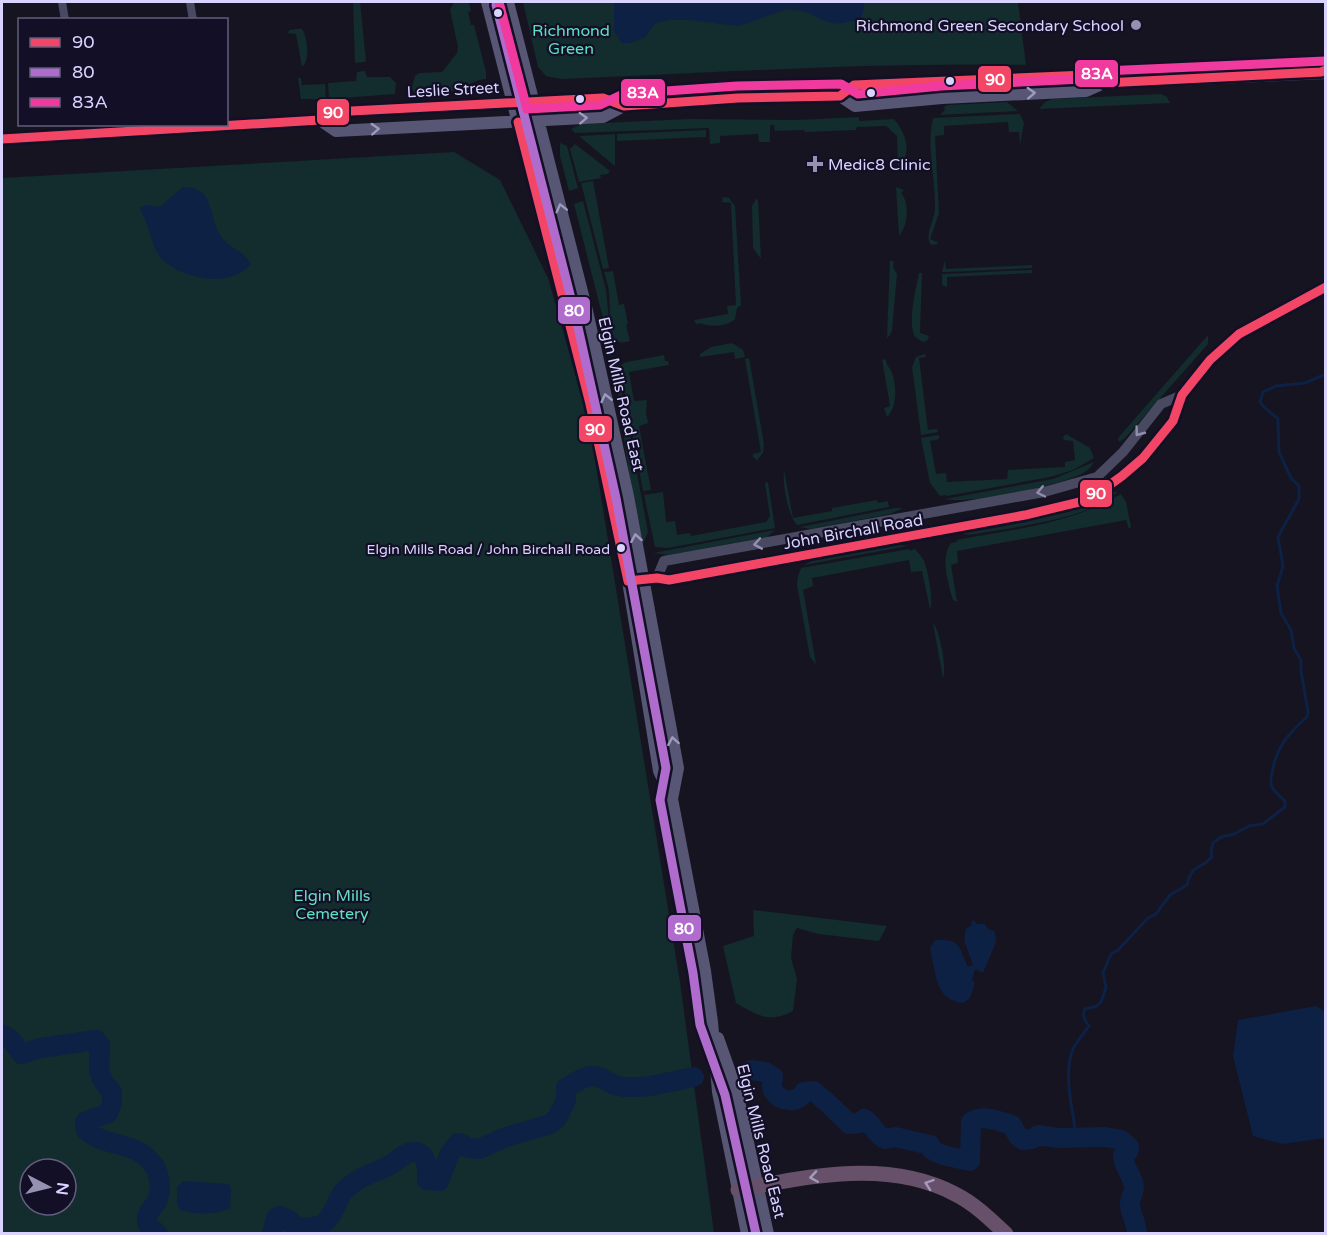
<svg xmlns="http://www.w3.org/2000/svg" width="1327" height="1235" viewBox="0 0 1327 1235" font-family="'Varela Round',sans-serif">
  <style>
    .green { fill: #132c2d; fill-rule: evenodd }
    .water { fill: #0d2144 }
    .lines { fill: none; stroke-linecap: round; stroke-linejoin: round }
    .stream { stroke: #0d2144; stroke-width: 3 }
    .river { stroke: #0d2144; stroke-width: 20 }
    .minor { stroke: #4a4962; stroke-width: 8 }
    .tertiary { stroke: #4a4962; stroke-width: 10 }
    .secondary { stroke: #575674; stroke-width: 12 }
    .motorway { stroke: #67516a; stroke-width: 15 }
    .bus-1-casing { stroke: #130f26; stroke-width: 14 }
    .bus-2-casing { stroke: #130f26; stroke-width: 14 }
    .bus-3-casing { stroke: #130f26; stroke-width: 14 }
    .bus-1 { stroke: #f34667; stroke-width: 9 }
    .bus-2 { stroke: #b06ccc; stroke-width: 9 }
    .bus-3 { stroke: #f13a9d; stroke-width: 9 }
    .oneway { stroke: #9e9bc0 }
    .oneway2 { stroke: #928eb0 }
    .oneway3 { stroke: #a699bc }
    .bus-dot { fill: #d9d4ff; stroke: #130f26; stroke-width: 2 }
    .poi-dot { fill: #9591b1; stroke: #130f26; stroke-width: 2 }
    .labels { text-anchor: middle; stroke-width: 4.5; stroke-linejoin: round; paint-order: stroke }
    .bus-label { font-size: 14px; fill: #d9d4ff; stroke: #130f26; text-anchor: end }
    .poi-label { font-size: 16px; fill: #d9d4ff; stroke: #130f26; text-anchor: end }
    .park-label { font-size: 16px; fill: #5fe0c0; stroke: #130f26 }
    .street-label { font-size: 16px; fill: #d9d4ff; stroke: #130f26 }
    .line-badge { stroke: #130f26; stroke-width: 2 }
    .badge-label { font-size: 16px; text-anchor: middle; font-weight: bold; fill: #fff }
  </style>
  <rect width="100%" height="100%" fill="#161421"/>
  <path class="green" d="M353,2H360L366,61L364,62L355,63Z
    M454,2L469,3L471,11L468,12L471,25H474L486,72V79L479,80L451,92L414,93L412,87L415,76L419,73L442,72L457,53L458,47L450,10Z
    M523,2H1018L1026,65C871,62 716,73 561,79L546,76L538,67Z
    M297,29H302C308,38 310,61 302,67L296,34L287,33L290,30Z
    M365,71L367,77H390L396,83L395,94L329,99L328,83L356,81L357,72Z
    M298,78H301L302,85L325,84L326,99H301Z
    M1161,94L1167,97L1170,103L1039,109L1045,102L1052,99Z
    M1007,102L1018,111L940,115L945,110L944,107L948,105Z
    M1020,114L1024,123L1020,145L1019,132H1009L1008,122L944,126V135L935,136L939,213L930,239L937,242L938,244L931,245C924,236 934,221 935,209C936,180 926,147 933,118Z
    M859,117V121L894,119C906,133 913,153 898,167L897,136L886,126L857,127L856,130L805,132L804,130L775,131L774,125H770V142H759L758,134L720,136V143L710,144L709,128L575,133L571,129L582,124L689,119L798,120Z
    M706,130V137L617,141V134Z
    M615,134V166L580,137L581,136Z
    M560,143L567,146L578,188L569,191L560,156Z
    M575,144L610,171L608,174L600,175L601,178L579,182L570,149Z
    M454,152L500,180L548,278L589,423L680,982L714,1233L2,1234V178ZM30,1169H66V1205H30Z
    M593,181L609,268L603,269L581,183Z
    M896,187L904,190L901,193C910,203 908,226 899,236Z
    M723,197L729,198L735,206L741,305L737,308L735,319C726,327 711,327 699,323L697,325L694,320L728,314L727,306L736,305L731,203L722,202Z
    M756,199L758,200L761,259L753,248L752,206Z
    M583,201L606,290L611,340L607,334L574,204Z
    M890,260L894,262L893,267L897,274L892,330L890,335L887,338Z
    M945,260L946,269L1032,265V268L946,272H942Z
    M1032,270V273L947,277V287L942,285V274Z
    M613,271L619,305L624,304L628,324L626,325L630,341C625,342 620,344 616,340C609,332 610,302 609,292C608,285 606,279 604,272Z
    M919,273H922L920,333L929,336L927,341L923,342L915,337C907,322 916,289 919,273Z
    M1208,335V344L1124,439L1119,442L1118,438Z
    M732,343L743,350L745,357L735,359L734,352L700,357V354L711,347Z
    M925,354L926,357L919,358L928,430L937,429L938,432L921,435L912,367L916,357Z
    M664,355L665,361H668L669,365L629,372L634,401L647,400L646,412L648,423L639,426L651,490L643,491L620,368L622,364L627,362Z
    M749,358L764,444L763,453L757,460L753,457V454L761,452L745,359Z
    M882,359L886,360C886,366 890,367 892,373C897,386 897,408 887,417L884,408L890,406Z
    M617,367L648,532L643,544L633,501L615,374Z
    M1066,434L1090,448L1094,458L1073,470L1050,477L947,496L946,495L940,496L930,483L921,438L939,435V439L930,441L936,474L946,473L947,482L1007,479L1008,470L1065,467V462L1075,460L1073,441L1064,440L1063,437Z
    M1094,462C1092,466 1089,469 1085,472C1065,485 967,505 945,499L1053,479Z
    M784,470L793,518L832,511V508L877,500L878,503L888,501L889,507L797,525C788,516 782,482 784,470Z
    M768,482L775,528L668,548L655,547L644,495L663,492L666,522L675,521L677,535L690,533L691,536L766,522L770,516L765,483Z
    M1111,492H1117C1097,518 1002,529 969,535L960,533L1068,512L1086,505Z
    M1121,494L1126,502L1131,527L1129,529L1126,520L957,551L958,563L951,565L957,602L953,600C948,583 940,558 951,543L957,542V540C1014,529 1071,524 1121,494Z
    M895,508H903L890,514L811,529L800,527Z
    M775,530L767,537L669,555L653,553Z
    M893,544L908,546L804,565L817,558Z
    M909,549L910,551L915,549C918,553 922,556 924,561C928,570 934,602 930,609L922,571L911,572L909,560L812,578L813,586L803,590L816,664L810,657L797,585L798,576L801,568Z
    M933,623C940,631 947,668 943,678Z
    M753,910L887,926L879,941L818,934L797,928L793,935L791,958L797,979L793,1011C769,1024 757,1015 736,1003L723,946L754,936Z"/>
  <path class="water" d="M614,2H864L863,13L859,20L837,24L822,20L807,12L787,9L739,26L689,20H670L655,23L645,37L631,43H622L614,31Z
    M183,187C217,187 207,220 223,239C232,249 242,250 251,264C231,288 187,280 165,262C154,253 151,236 147,224C145,217 141,214 140,207L146,205L160,207Z
    M975,920L976,924H985L987,928L995,932L996,942L983,973L975,969L972,980L975,983L970,998L963,1003C934,1000 936,972 930,948L935,940C961,939 958,945 968,967L973,965L964,940L966,928L972,925L971,922Z
    M1316,1006L1325,1012V1138L1282,1144L1253,1136L1233,1056L1238,1020Z
    M685,1074L694,1077V1081L689,1085L644,1086L671,1077Z
    M183,1181L228,1184L231,1188L230,1208C219,1215 191,1215 179,1209L177,1203V1187Z"/>
  <g class="lines">
    <path class="stream" d="M1073,1136L1075,1129C1072,1104 1063,1074 1073,1049C1077,1041 1084,1033 1089,1026C1085,1020 1081,1016 1085,1009L1097,1006L1101,1002L1106,987L1103,973L1111,954L1118,950L1148,918L1156,914L1170,895L1187,885C1193,861 1200,871 1212,857L1211,850L1213,843L1221,837L1234,834L1249,826L1263,824L1285,807V801C1281,797 1275,792 1272,787C1269,781 1272,774 1273,768C1278,745 1290,732 1307,717L1308,712L1301,671V660L1294,648L1291,630L1281,613L1277,586L1283,566L1278,537L1299,499V486L1291,478L1279,452L1278,419C1271,412 1265,410 1260,402L1263,392L1276,386L1305,383L1326,374"/>
    <path class="river" d="M2,1034L11,1040L22,1054L40,1048L96,1040L100,1045C99,1068 95,1074 112,1092V1103L108,1113L85,1122L86,1130C106,1149 141,1139 157,1171C160,1179 161,1191 158,1199C155,1207 143,1214 148,1224C149,1227 155,1231 158,1234
      M751,1070L765,1072L773,1077C772,1081 771,1088 774,1092C782,1103 799,1103 804,1092L814,1091C826,1102 838,1112 849,1124L859,1123L864,1119C874,1124 873,1133 885,1139L895,1137L930,1145L931,1149C943,1158 956,1157 970,1161L971,1122C985,1114 997,1121 1012,1125L1018,1136L1023,1140L1032,1139L1038,1135L1058,1138L1106,1137L1121,1140L1129,1147L1128,1152L1123,1156C1123,1167 1133,1175 1134,1187C1134,1193 1129,1199 1130,1206C1131,1215 1137,1224 1137,1234
      M272,1234L276,1218L280,1216L288,1219L298,1228C305,1227 315,1228 321,1225C333,1219 336,1200 344,1191C357,1177 372,1174 388,1166C396,1162 407,1150 416,1152C429,1155 427,1170 427,1180L439,1181L449,1155L458,1143L462,1144L469,1148L479,1149L506,1137L550,1124L557,1118L566,1100V1088C573,1084 582,1077 591,1076C601,1075 608,1084 618,1086C642,1090 670,1082 694,1077"/>
    <path class="minor" d="M62,2L65,20
      M190,2L193,20"/>
    <path class="tertiary" d="M657,578L664,561L1044,492L1097,477L1123,452L1161,404L1182,395
      M628,581L657,578L669,580L1025,515L1079,502L1101,491L1122,476L1143,458L1173,421L1182,395L1210,360L1239,334L1326,287"/>
    <path class="secondary" d="M487,2L590,404L628,581L659,771L672,799L705,971L712,1022L718,1092L747,1234
      M508,2L587,311L628,496L678,768L672,799
      M840,96L854,85L1086,75L1104,83
      M320,120L336,131L603,117L624,106L738,98L840,96L855,106L942,98L1086,91L1104,83L1326,73
      M2,139L295,122L320,120L332,112L603,98L624,106
      M718,1038L737,1092L768,1234"/>
    <path class="motorway" d="M738,1190C808,1176 889,1159 955,1194C975,1204 990,1219 1006,1234"/>
    <defs>
      <path id="bus-1" d="M518,122L590,404L628,581L657,578L669,580L1025,515L1079,502L1101,491L1122,476L1143,458L1173,421L1182,395L1210,360L1239,334L1326,287
        M2,139L320,120L332,112L603,98L624,106L738,98L840,96L854,85L1086,75L1104,83L1321,72L1326,70"/>
      <path id="bus-2" d="M496,5L575,314L616,498L666,768L660,800L693,973L700,1025L725,1095L756,1234"/>
      <path id="bus-3" d="M499,2L527,109L600,105L623,94L737,86L841,84L858,94L941,86L1083,79L1103,71L1325,61"/>
    </defs>
    <use href="#bus-1" class="bus-1-casing"/>
    <use href="#bus-2" class="bus-2-casing"/>
    <use href="#bus-3" class="bus-3-casing"/>
    <use href="#bus-1" class="bus-1"/>
    <use href="#bus-2" class="bus-2"/>
    <use href="#bus-3" class="bus-3"/>
  </g>
  <defs><path id="oneway-chevron" d="M-2-3.5L2.5 0L-2 3.5" fill="none" stroke-width="1.6" stroke-linecap="round" stroke-linejoin="round" transform="scale(1.5)"/></defs>
  <g class="oneway">
    <use href="#oneway-chevron" transform="translate(1031 93) rotate(-3)"/>
    <use href="#oneway-chevron" transform="translate(583 118) rotate(-3)"/>
    <use href="#oneway-chevron" transform="translate(375 129) rotate(-3)"/>
    <use href="#oneway-chevron" transform="translate(561 208) rotate(-104)"/>
    <use href="#oneway-chevron" transform="translate(606 398) rotate(-103)"/>
    <use href="#oneway-chevron" transform="translate(636 538) rotate(-100)"/>
    <use href="#oneway-chevron" transform="translate(673 741) rotate(-100)"/>
  </g>
  <g class="oneway2">
    <use href="#oneway-chevron" transform="translate(1139 432) rotate(127)"/>
    <use href="#oneway-chevron" transform="translate(1041 492) rotate(168)"/>
    <use href="#oneway-chevron" transform="translate(758 544) rotate(170)"/>
  </g>
  <g class="oneway3">
    <use href="#oneway-chevron" transform="translate(814 1177) rotate(171)"/>
    <use href="#oneway-chevron" transform="translate(929 1184) rotate(-161)"/>
  </g>
  <g class="bus-dot">
    <circle cx="498" cy="13" r="5"/>
    <circle cx="950" cy="81" r="5"/>
    <circle cx="871" cy="93" r="5"/>
    <circle cx="580" cy="99" r="5"/>
    <circle cx="621" cy="548" r="5"/>
  </g>
  <g class="poi-dot">
    <circle cx="1136" cy="25" r="6"/>
    <path d="M812 155h6v6h6v6h-6v6h-6v-6h-6v-6h6z"/>
  </g>
  <g class="labels">
    <g class="bus-label">
      <text x="610" y="554">Elgin Mills Road / John Birchall Road</text>
    </g>
    <g class="poi-label">
      <text x="1124" y="31">Richmond Green Secondary School</text>
      <text x="828" y="170" text-anchor="start">Medic8 Clinic</text>
    </g>
    <g class="park-label">
      <text x="571" y="36">Richmond<tspan x="571" dy="18">Green</tspan></text>
      <text x="332" y="901">Elgin Mills<tspan x="332" dy="18">Cemetery</tspan></text>
    </g>
    <g class="street-label">
      <text transform="translate(453 89) rotate(-3)" y="6">Leslie Street</text>
      <text transform="translate(622 394) rotate(77)" y="6">Elgin Mills Road East</text>
      <text transform="translate(853 531) rotate(-10)" y="6">John Birchall Road</text>
      <text transform="translate(762 1141) rotate(76)" y="6">Elgin Mills Road East</text>
    </g>
  </g>
  <g class="line-badge">
    <rect x="1074" y="59" width="45" height="29" rx="6" fill="#f13a9d"/>
    <rect x="977" y="65" width="35" height="28" rx="6" fill="#f34667"/>
    <rect x="620" y="78" width="46" height="29" rx="6" fill="#f13a9d"/>
    <rect x="316" y="98" width="34" height="28" rx="6" fill="#f34667"/>
    <rect x="557" y="296" width="34" height="29" rx="6" fill="#b06ccc"/>
    <rect x="578" y="415" width="35" height="28" rx="6" fill="#f34667"/>
    <rect x="1079" y="479" width="34" height="29" rx="6" fill="#f34667"/>
    <rect x="667" y="914" width="35" height="28" rx="6" fill="#b06ccc"/>
  </g>
  <g class="badge-label">
    <text x="1097" y="79">83A</text>
    <text x="995" y="85">90</text>
    <text x="643" y="98">83A</text>
    <text x="333" y="118">90</text>
    <text x="574" y="316">80</text>
    <text x="595" y="435">90</text>
    <text x="1096" y="499">90</text>
    <text x="684" y="934">80</text>
  </g>
  <rect width="1327" height="1235" fill="none" stroke="#d9d4ff" stroke-width="6"/>
  <rect x="18" y="18" width="210" height="108" fill="#130f26" stroke="#625e7d" stroke-width="1.5"/>
  <rect x="30" y="38" width="30" height="9" fill="#f34667" stroke="#625e7d" stroke-width="1.5"/>
  <text x="72" y="48" font-size="18" fill="#d9d4ff">90</text>
  <rect x="30" y="68" width="30" height="9" fill="#b06ccc" stroke="#625e7d" stroke-width="1.5"/>
  <text x="72" y="78" font-size="18" fill="#d9d4ff">80</text>
  <rect x="30" y="98" width="30" height="9" fill="#f13a9d" stroke="#625e7d" stroke-width="1.5"/>
  <text x="72" y="108" font-size="18" fill="#d9d4ff">83A</text>
  <g transform="translate(48 1187) rotate(97)"><circle r="28" fill="#130f26" stroke="#625e7d" stroke-width="1.5"/>
  <path d="M0-4.5L10 22L0 15L-10 22Z" fill="#9591b1"/>
  <text y="-9" font-size="16" font-weight="bold" text-anchor="middle" fill="#d9d4ff">N</text>
  </g>
</svg>
